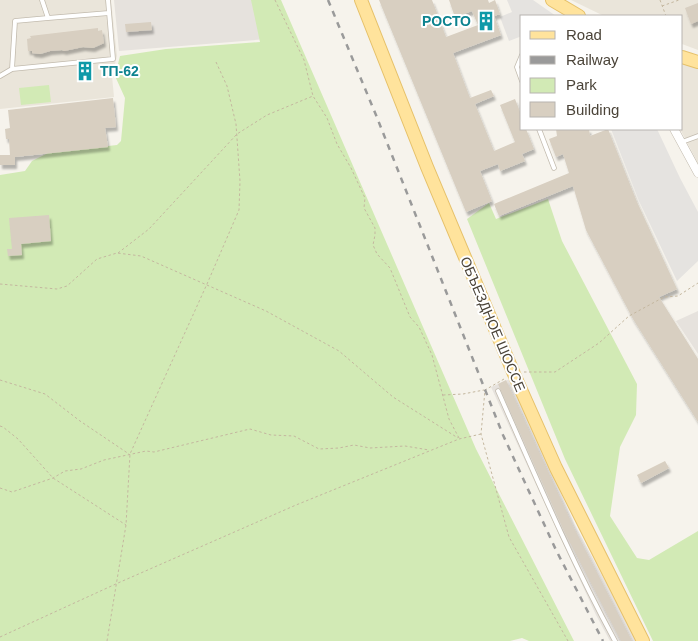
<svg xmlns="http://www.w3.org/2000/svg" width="698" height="641" viewBox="0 0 698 641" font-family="Helvetica,sans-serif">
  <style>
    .residential { fill: #eae5da }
    .industrial { fill: #e6e2dd }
    .green { fill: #d2eab5 }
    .parking { fill: #e5e3e0 }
    .building { fill: #d8cfc1; filter: url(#shadow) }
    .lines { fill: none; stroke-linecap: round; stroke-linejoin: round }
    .service-casing { stroke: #c2bbae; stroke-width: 5.5 }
    .minor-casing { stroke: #c2bbae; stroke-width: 9 }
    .primary-casing { stroke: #e6c16a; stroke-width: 14 }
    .path { stroke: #c4b79f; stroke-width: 1; stroke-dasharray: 2.5 2.5; stroke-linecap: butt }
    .service { stroke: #fff; stroke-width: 4 }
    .minor { stroke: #fff; stroke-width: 8 }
    .primary { stroke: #ffe39c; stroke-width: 12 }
    .rail { stroke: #9a9a9a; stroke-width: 2.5; stroke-dasharray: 6 6; stroke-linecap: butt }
    .labels { text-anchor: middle; stroke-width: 4; stroke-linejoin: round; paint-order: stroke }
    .culture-label { font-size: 14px; font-weight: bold; fill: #0d838f; stroke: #fff; text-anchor: end }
    .street-label { font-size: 14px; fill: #4b4439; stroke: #fff }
  </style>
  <defs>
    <filter id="shadow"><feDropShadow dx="2" dy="4" stdDeviation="1" flood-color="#0004"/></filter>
  </defs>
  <rect width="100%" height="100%" fill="#f6f3ec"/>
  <path class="residential" d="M0,0H111L117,56L112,76L114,97L0,109Z
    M571,0H698V50L682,44V16H604Z
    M682,63L698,69V163L680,129H682Z"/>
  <path class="industrial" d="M114,0H260L267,39L119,51Z
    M698,311V354L676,321Z
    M510,379L575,525L637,641H610L596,615L491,387Z"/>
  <path class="green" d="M251,0H281L476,449L574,641H529L522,638L510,641H0V175L25,171L32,161L48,153L117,145L121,141L125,98L115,76L120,56L166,49L260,42Z
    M49,85L51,102L21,105L19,88Z
    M548,199L562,241L637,384L636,415L620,447L610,516L637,558L649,560L698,531V641H653L565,459L467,219L489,203L496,219Z"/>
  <path class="parking" d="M507,0H533L556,16H522V36L509,41L500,17L512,12Z
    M611,129H657L680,178L698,212V261L677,281L639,201Z"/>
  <path class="building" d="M379,0H432L446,37L478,25L472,11L455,17L449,0H488L489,3L495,0L500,14L494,16L501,35L453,53L470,98L491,90L494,96L475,104L494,151L515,142L500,105L515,99L522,117V129H526L534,149L522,154L525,161L500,171L498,164L480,171L492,201L466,212Z
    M698,3V21L691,24L685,8Z
    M151,22L152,30L126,32L125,24Z
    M98,28V31L102,30L104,43L93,48L83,47L64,51L62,50L50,51L40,54L32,53V51H28L27,39L31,38L30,36Z
    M113,98L116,127L105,128L108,147L15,157V165H0V155H10L9,139H6L5,129L10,128L8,110Z
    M556,129H589L590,136L608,129L637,202L677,289L659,297L698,359V422L633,319L586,230L573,186L499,216L494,204L569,173L563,154L556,157L549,139L557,136Z
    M49,215L51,241L21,244L22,255L8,256L7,249H12L9,218Z
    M506,380L573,526L632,641H621L564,531L498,384Z
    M665,461L669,468L641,483L637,475Z"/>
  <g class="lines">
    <defs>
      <path id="service" d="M48,18L109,13
        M522,55L517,67L522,81
        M12,69L15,21L48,18L42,0
        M0,76L12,69L113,59L108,0
        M539,129L554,168
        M682,142L698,136
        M498,391C535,475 571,560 615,641"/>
      <path id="minor" d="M674,129L698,173"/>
      <path id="primary" d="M361,0L427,167L514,374L556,468L643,641
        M552,0L579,16
        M682,57L698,62"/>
    </defs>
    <use href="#service" class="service-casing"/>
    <use href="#minor" class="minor-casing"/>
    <use href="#primary" class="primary-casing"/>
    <path class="path" d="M275,0L304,60L313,96L327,118L337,144L351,168L365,198L364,208L375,228V235L373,245L377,254L390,268L410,317L419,327L432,355L449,419L459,438
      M660,0L666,16
      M662,6L679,0
      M118,253L149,229L237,134L267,115L313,96
      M0,284L57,289L67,286L97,259L117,253L141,256L266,311L339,351L393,397L458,438
      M524,372H555L599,343L629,316L664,297L678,296L698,283
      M504,379L485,390L481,434L509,537L568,641
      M0,380L45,394L80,421L129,454
      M443,395L463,394L484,390
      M0,426L3,427L18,439L53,478L126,525
      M0,488L12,492L53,478L65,471L81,469L104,460L146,451L154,452L250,429L271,435L294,436L319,449L339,448L354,445L370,448L405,446L429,450
      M0,637L118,583L296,505L459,439L481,434
      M107,641L126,525L130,454L207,284L239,210L240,181L236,124L227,86L216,62"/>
    <use href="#service" class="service"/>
    <use href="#minor" class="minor"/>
    <use href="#primary" class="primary"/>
    <path class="rail" d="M328,0L376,115L503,435L556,550L603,641"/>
  </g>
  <defs>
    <symbol id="building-bare" viewBox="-9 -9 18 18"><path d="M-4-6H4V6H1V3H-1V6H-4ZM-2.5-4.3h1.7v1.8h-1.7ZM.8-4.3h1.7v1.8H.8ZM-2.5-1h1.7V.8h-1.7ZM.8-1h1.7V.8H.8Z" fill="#0f9aa8" stroke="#fff" stroke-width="2.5" paint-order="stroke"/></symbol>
  </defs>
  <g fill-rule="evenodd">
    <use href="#building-bare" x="472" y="7" width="28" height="28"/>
    <use href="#building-bare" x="71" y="57" width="28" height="28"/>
  </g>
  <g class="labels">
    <g class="culture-label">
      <text x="471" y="26">РОСТО</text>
      <text x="100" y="76" text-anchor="start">ТП-62</text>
    </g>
    <g class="street-label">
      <text transform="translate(493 324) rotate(67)" y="5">ОБЪЕЗДНОЕ ШОССЕ</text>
    </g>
  </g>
  <rect x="520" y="15" width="162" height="115" fill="#ffffff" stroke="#b7b4b0"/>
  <rect x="530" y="31" width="25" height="8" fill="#ffe39c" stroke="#b7b4b0"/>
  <text x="566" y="40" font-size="15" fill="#4b4439">Road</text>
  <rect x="530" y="56" width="25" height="8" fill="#9a9a9a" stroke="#b7b4b0"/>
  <text x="566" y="65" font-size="15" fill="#4b4439">Railway</text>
  <rect x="530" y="78" width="25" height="15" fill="#d2eab5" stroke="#b7b4b0"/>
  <text x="566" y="90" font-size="15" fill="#4b4439">Park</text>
  <rect x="530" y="102" width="25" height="15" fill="#d8cfc1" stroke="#b7b4b0"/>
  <text x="566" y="115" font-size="15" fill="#4b4439">Building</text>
</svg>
